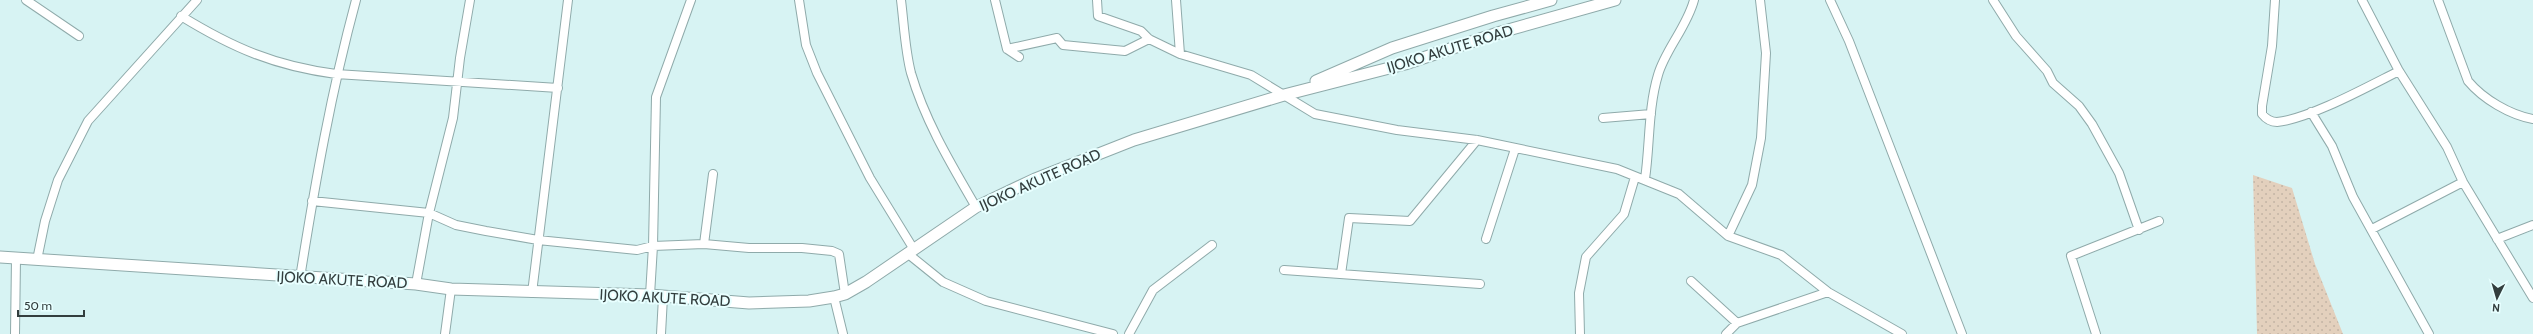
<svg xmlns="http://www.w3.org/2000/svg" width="2533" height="334" viewBox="0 0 2533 334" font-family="Cabin,sans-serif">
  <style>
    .grass { fill: url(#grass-dots) }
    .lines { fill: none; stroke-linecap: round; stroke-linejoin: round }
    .street-casing { stroke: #8faaaa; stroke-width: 10 }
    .secondary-casing { stroke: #8faaaa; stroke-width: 13 }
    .street { stroke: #fff; stroke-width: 8 }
    .secondary { stroke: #fff; stroke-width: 11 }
    .labels { text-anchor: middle; stroke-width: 4; stroke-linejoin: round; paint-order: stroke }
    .street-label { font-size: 15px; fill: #333e3e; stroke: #e8ffff }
  </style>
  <defs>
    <pattern id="grass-dots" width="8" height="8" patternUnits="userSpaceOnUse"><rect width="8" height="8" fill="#e3d0bd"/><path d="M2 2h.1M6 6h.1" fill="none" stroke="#c3b4a4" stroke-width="1.8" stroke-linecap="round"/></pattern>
  </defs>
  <rect width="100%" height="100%" fill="#d7f3f3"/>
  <path class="grass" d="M2253,175L2292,188L2315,264L2343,334H2257Z"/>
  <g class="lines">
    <defs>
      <path id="street" d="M26,0L79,36
        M799,0L806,45L817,73L870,178L913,248
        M901,0C904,24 905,50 911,73C925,121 951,164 976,207
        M995,0L1007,49L1019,57
        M1097,0L1098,16L1141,31L1149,39L1180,54
        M1176,0L1180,54L1251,75L1315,114L1397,130L1477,140L1617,169L1679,194L1728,236L1781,255L1828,292L1902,334
        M1830,0L1849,41L1962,334
        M1993,0L2016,36L2047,71L2053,83L2079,106L2092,124L2119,173L2139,230
        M2275,0L2272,46L2262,106V114C2266,119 2270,122 2277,122C2309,119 2369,86 2399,71
        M2362,0L2399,71L2447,147L2463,182L2533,298
        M2438,0L2468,81C2483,99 2510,115 2533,119
        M181,16C233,48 275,66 336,74L558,88
        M1007,49L1057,38L1063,45L1125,51L1149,39
        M2311,112L2332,146L2353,197L2429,334
        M1603,118L1651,114
        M1645,179C1650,145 1648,108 1658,75C1665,50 1687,27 1694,0
        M312,201L429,213L456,225L486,231L538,240L637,250L653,246L704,244L749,248H802L832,251L839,254L845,294
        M2372,229L2463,182
        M1728,236L1752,185L1761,138L1766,53L1760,0
        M1486,239L1515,149
        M2497,239L2533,225
        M704,244L713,174
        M907,253L943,282L986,301L1113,334
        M37,260L45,221L58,180L88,121L197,0
        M1284,270L1480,284
        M1341,274L1349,218L1410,221L1477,140
        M300,278C315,184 331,92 356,0
        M1691,281L1737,323
        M416,284L429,213L453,118L460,58L470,0
        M532,293L568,0
        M650,295L653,246L656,97L691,0
        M834,297L843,334
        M15,334L16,258
        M445,334L451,289
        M661,334L663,297
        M1129,334L1153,290L1212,245
        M1580,334L1579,293L1586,257L1624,214L1635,177
        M1726,334L1737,323L1828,292
        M2096,334L2071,256L2159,221"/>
      <path id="secondary" d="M1316,81L1392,48L1493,16L1551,0
        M0,257L416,284L451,289L650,295L749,303L809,301L834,297L845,294L866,282L976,207L1035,179L1134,140L1284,95L1405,64L1501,32L1615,0"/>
    </defs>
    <use href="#street" class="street-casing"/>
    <use href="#secondary" class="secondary-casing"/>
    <use href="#street" class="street"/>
    <use href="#secondary" class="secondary"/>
  </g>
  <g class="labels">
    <g class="street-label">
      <text transform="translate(1450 49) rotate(-17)" y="5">IJOKO AKUTE ROAD</text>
      <text transform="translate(1040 180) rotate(-24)" y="5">IJOKO AKUTE ROAD</text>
      <text transform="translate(342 280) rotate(3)" y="5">IJOKO AKUTE ROAD</text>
      <text transform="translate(665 298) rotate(3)" y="5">IJOKO AKUTE ROAD</text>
    </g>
  </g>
  <g transform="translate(2497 298) rotate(185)" stroke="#e8ffff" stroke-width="3" paint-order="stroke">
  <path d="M0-3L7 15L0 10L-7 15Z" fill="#333e3e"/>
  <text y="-6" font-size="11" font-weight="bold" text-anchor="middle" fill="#333e3e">N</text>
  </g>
  <path d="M18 310v6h66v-6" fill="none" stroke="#333e3e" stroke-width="2"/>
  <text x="24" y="310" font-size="12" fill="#333e3e" stroke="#e8ffff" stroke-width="3" paint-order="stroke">50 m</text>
</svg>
